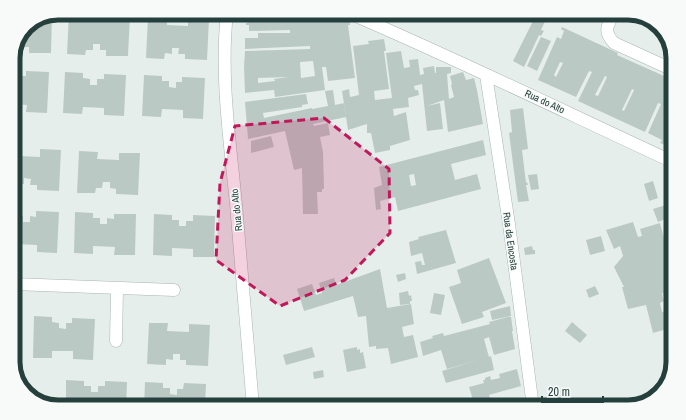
<svg xmlns="http://www.w3.org/2000/svg" width="686" height="420" viewBox="0 0 686 420" font-family="'Archivo Narrow',sans-serif">
  <style>
    .building { fill: #bbc9c5; fill-rule: evenodd }
    .lines { fill: none; stroke-linecap: round; stroke-linejoin: round }
    .street-casing { stroke: #a8b6b3; stroke-width: 13 }
    .street { stroke: #fff; stroke-width: 12 }
    .marked { fill: #c2185b; fill-opacity: 0.2; stroke: #c2185b; stroke-width: 3; stroke-dasharray: 8 5; stroke-linejoin: round }
    .labels { text-anchor: middle; stroke-width: 3; stroke-linejoin: round; paint-order: stroke }
    .street-label { font-size: 10px; fill: #25403c; stroke: #f7faf9 }
    .rim { fill: none; stroke: #25403c; stroke-width: 5 }
  </style>
  <rect width="100%" height="100%" fill="#e6eeeb"/>
  <path class="building" d="M69,13L88,14V21L109,22V14L130,15L128,56H106V50H100V44H93V50H86L85,55L67,54Z
    M272,13H317V15L307,14L306,16L318,17V13H333L349,15L350,25H348L355,78L328,81L326,67H322L325,90L275,97L274,90L245,93L244,67L245,51L310,49V46L245,49V38H258V33H290V30L249,31V25H246V23L250,22V17L272,18ZM313,61L315,76L301,78L300,62ZM288,77L274,79L275,81L258,83V78Z
    M537,13L547,17L541,30L544,31L541,36L539,35L524,67L513,61Z
    M52,15L51,53H29V47H22L23,41H20L26,26Z
    M148,17H167V25L188,26V18L209,19L207,60L185,59V54H178L179,48H172V54L165,53L164,59L146,58Z
    M562,27L618,53L617,55L673,80V148L660,143L662,140L648,133L661,104L658,103L645,132L578,101L592,72L589,71L576,97L538,80L557,37L561,39L564,31L561,29ZM560,62L563,63L556,77L554,75ZM605,76L607,77L598,96L595,95ZM632,89L634,90L624,111L622,110Z
    M541,37L551,41L537,71L527,66Z
    M384,39L386,51H384L389,89L374,91L375,100L392,98L386,53L401,51L404,68L410,67L409,60L418,59L420,75L424,74L423,68L434,66L435,73H436V67H451V73L447,74L449,99L454,97L451,85L452,84L450,76L463,72L466,80L474,78L477,90L483,124L448,132L444,100L427,106L440,103L443,129L427,131L422,84L414,86L415,90H418L419,95L408,98L409,107L393,109L394,116L406,112L410,140L390,146V150L375,153L371,133H367V124L348,130L342,91L349,89L350,97L359,95L353,46L369,44L368,41Z
    M26,71L49,72L47,113L26,112L27,105L13,104V82H19L20,76H26Z
    M65,72L83,73V78L90,79V85H97V79H104V74L126,75L124,116L104,115V108L83,107L82,114L63,113Z
    M144,75L162,76V81H169V87L176,88V82H182V77L205,78L203,119L183,118V110L162,109L161,117L142,116Z
    M333,90L335,105L344,103L346,117L313,124L314,126L328,123L330,135L320,137L323,152L324,189H322V192H317L318,214H303L302,168L294,170L285,131L248,139L245,102L306,94L308,104L302,105V107L263,113L264,118L312,108V109L328,106L325,91Z
    M523,108L528,149L522,150L526,183L527,182L528,185H526L529,201L518,202L509,133L512,132L510,110Z
    M271,136L274,147L251,153V141Z
    M483,140L486,155L451,164L455,180L477,174L481,189L398,211L395,197L380,201L381,209L376,210L374,188L382,185L379,167ZM414,174L416,185L411,186L409,175Z
    M13,148L19,149V156L40,157V149L61,150L59,191L37,190V185H30L31,179L24,178V184H17L16,190L13,189Z
    M79,151L98,152L97,159L119,160V153H140L138,195L116,194V189L110,188V182H103L102,188H96L95,193H77Z
    M537,174L539,189L531,190L528,175Z
    M653,181L658,198L649,201L644,184Z
    M672,203L673,216L658,222L653,209Z
    M13,210L16,211V216H23V222H30V216L36,217V211L59,212L57,253L37,252V245L16,244V252L13,251Z
    M75,212L93,213V218H100V224H107V218L114,219V214H136L135,255H114L115,247L93,246V254L74,253Z
    M154,214L172,215V220H179V226H186V221H193V215L215,216L214,257H193V249L172,248V256L153,255Z
    M633,222L638,237L642,236L640,229L660,223L673,273V304L667,307L663,293H662L664,301L660,303L662,312L670,310L673,319L665,321V324L673,322V342L670,343L667,329L653,333L646,305L628,309L622,287H624L614,267L623,256L620,246L614,249L606,230Z
    M446,230L456,263L417,274L415,262L421,261L422,265H425L422,253L411,256L409,242L419,239L418,237Z
    M601,236L605,251L590,255L586,240Z
    M532,246L533,250H535V254L525,255L524,248Z
    M489,258L506,303L482,312L484,317L462,324L449,287L461,283L457,270Z
    M380,269L387,308L411,304L414,324L402,327L404,337L413,335L418,357L391,364L388,348L376,349V346L369,347L366,316L358,317L353,296L304,311L297,289L312,284L316,295L322,293L319,283L334,278L336,285Z
    M405,273L406,279L398,282L396,275Z
    M595,286L599,294L589,298L586,290Z
    M408,291L409,296L411,295L412,301H410V304L400,305L399,293Z
    M434,293L445,295L441,315L430,313Z
    M510,306L511,316L492,320L490,311Z
    M13,316H16L15,358L13,357Z
    M34,316L52,317V322L59,323V328L66,329V323H72V318L95,319L93,360L73,359V351H52V358H33Z
    M508,317H511L513,331H512L515,349L494,355L489,337L484,339L489,357L491,356L494,370L446,383L442,371L478,360L447,369L441,350L423,356L420,342L433,338L432,336L443,333L444,336L490,324L489,322Z
    M572,322L587,335L580,343L565,331Z
    M149,323H168L167,331L189,332V324L210,325L208,366L186,365V360H180V354H173V360L166,359V365L147,364Z
    M312,347L315,357L286,365L283,355Z
    M357,347V350L360,349V353L363,352L366,368L347,372L343,350Z
    M673,360L671,369H669L667,361Z
    M517,369L521,386L489,395L494,407H449L473,400L469,387L484,383L483,380H485V378L490,376L491,380L500,378L499,374Z
    M323,370L324,377L314,379L313,372Z
    M66,380L84,381V386H91V392H98V386H105V381L127,382L126,407H66Z
    M145,382L163,383V388H170V394L177,395V389H183L184,383L206,384L205,407H144Z"/>
  <g class="lines">
    <defs>
      <path id="street" d="M227,13C220,76 230,141 236,204C242,272 247,339 253,407
        M349,13C459,60 565,112 673,162
        M614,13C607,26 603,31 614,43L673,70
        M486,75L509,224L533,407
        M13,284L174,290
        M116,341L117,289"/>
    </defs>
    <use href="#street" class="street-casing"/>
    <use href="#street" class="street"/>
  </g>
  <path class="marked" d="M324,118L389,169L390,233L345,280L280,306L216,260L220,183L235,126Z"/>
  <g class="labels">
    <g class="street-label">
      <text transform="translate(545 101) rotate(25)" y="4">Rua do Alto</text>
      <text transform="translate(236 210) rotate(-96)" y="4">Rua do Alto</text>
      <text transform="translate(511 241) rotate(82)" y="4">Rua da Encosta</text>
    </g>
  </g>
  <path d="M0 0H686V420H0ZM58 20H628A38 38 0 0 1 666 58V362A38 38 0 0 1 628 400H58A38 38 0 0 1 20 362V58A38 38 0 0 1 58 20Z" fill="#f7faf9" fill-rule="evenodd"/>
  <path class="rim" d="M58 20H628A38 38 0 0 1 666 58V362A38 38 0 0 1 628 400H58A38 38 0 0 1 20 362V58A38 38 0 0 1 58 20Z"/>
  <path d="M542 396v6h61v-6" fill="none" stroke="#25403c" stroke-width="2"/>
  <text x="548" y="396" font-size="12" fill="#25403c" stroke="#f7faf9" stroke-width="3" paint-order="stroke">20 m</text>
</svg>
